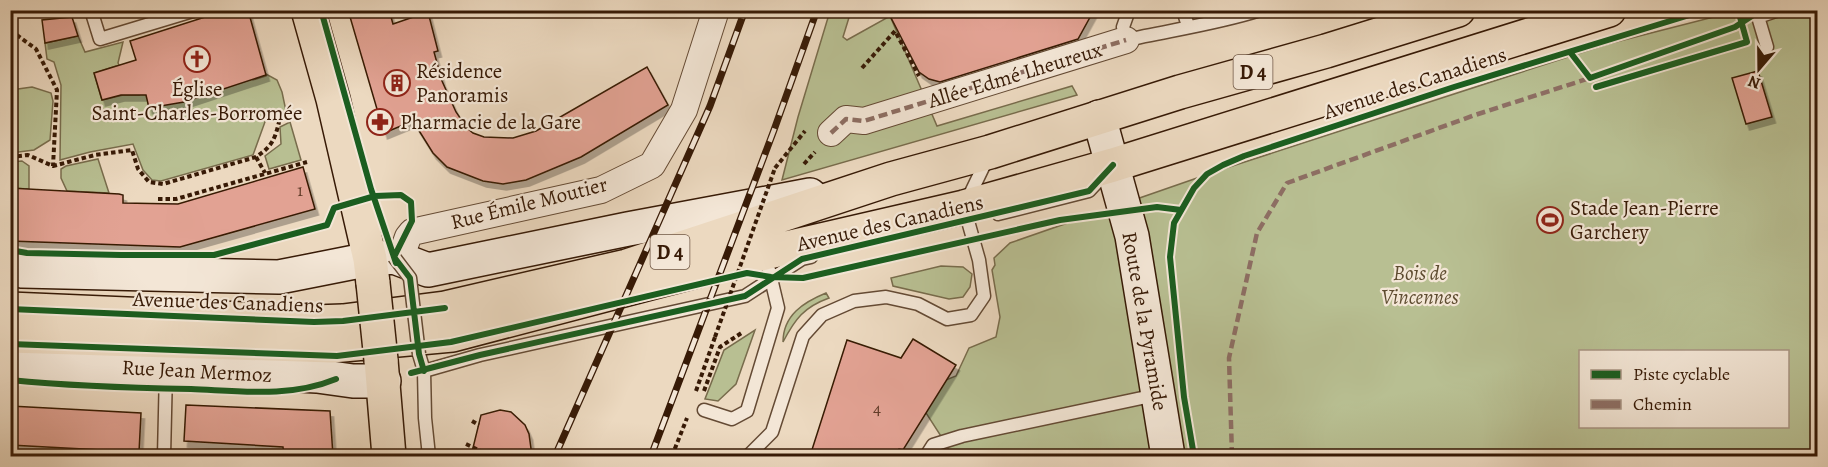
<svg xmlns="http://www.w3.org/2000/svg" width="1828" height="467" viewBox="0 0 1828 467" font-family="Alegreya,serif">
  <style>
    .green { fill: #b8bf92; stroke: #786c4c; stroke-width: 1.5; fill-rule: evenodd }
    .building { fill: #e2a293; stroke: #371a06; stroke-width: 1.5; filter: url(#shadow) }
    .lines { fill: none; stroke-linecap: round; stroke-linejoin: round }
    .lane-casing { stroke: #644a34; stroke-width: 15 }
    .street-casing { stroke: #644a34; stroke-width: 28 }
    .secondary-casing { stroke: #371a06; stroke-width: 36 }
    .primary-casing { stroke: #371a06; stroke-width: 36 }
    .path { stroke: #371a06; stroke-width: 4; stroke-dasharray: 4.5 3; stroke-linecap: butt }
    .lane { stroke: #f3e6d6; stroke-width: 12 }
    .street { stroke: #f3e6d6; stroke-width: 26 }
    .secondary { stroke: #f3e6d6; stroke-width: 33 }
    .primary { stroke: #ecd9c0; stroke-width: 33 }
    .rail-casing { stroke: #371a06; stroke-width: 7 }
    .rail { stroke: #f3e6d6; stroke-width: 4.5; stroke-dasharray: 14; stroke-linecap: butt }
    .lane-bridge-casing { stroke: #644a34; stroke-width: 15; stroke-linecap: butt }
    .primary-bridge-casing { stroke: #371a06; stroke-width: 36; stroke-linecap: butt }
    .path-bridge { stroke: #371a06; stroke-width: 4; stroke-dasharray: 4.5 3; stroke-linecap: butt }
    .lane-bridge { stroke: #f3e6d6; stroke-width: 12 }
    .primary-bridge { stroke: #ecd9c0; stroke-width: 33 }
    .quiet { stroke: #8d6e63; stroke-width: 4.5; stroke-dasharray: 9 4.5; stroke-linecap: butt }
    .cycleway-casing { stroke: #f3e6d6; stroke-width: 10 }
    .cycleway { stroke: #1b5e20; stroke-width: 6 }
    .labels { text-anchor: middle; stroke-width: 4.5; stroke-linejoin: round; paint-order: stroke }
    .number-label { font-size: 18px; fill: #623c29 }
    .shield { fill: #f3e6d6; stroke: #6f5744; stroke-width: 1.5 }
    .shield-label { font-size: 20px; font-weight: bold; fill: #371a06 }
    .poi-label { font-size: 21px; fill: #371a06; stroke: #f3e6d6; text-anchor: start }
    .street-label { font-size: 21px; fill: #371a06; stroke: #f3e6d6 }
    .park-label { font-size: 21px; font-style: italic; fill: #5e4c30; stroke: #f3e6d6 }
  </style>
  <defs>
    <filter id="shadow"><feDropShadow dx="3.5" dy="6" stdDeviation="0" flood-color="#0004"/></filter>
  </defs>
  <rect width="100%" height="100%" fill="#ecd9c0"/>
  <filter id="stains"><feTurbulence type="fractalNoise" baseFrequency=".00333" numOctaves="4"/><feColorMatrix values="0 0 0 0 .2 0 0 0 0 .09 0 0 0 0 .02 0 0 0 .5 -.17"/></filter>
  <radialGradient id="worn" r=".72"><stop offset=".6" stop-color="#630" stop-opacity="0"/><stop offset="1" stop-color="#630" stop-opacity=".3"/></radialGradient>
  <path class="green" d="M830,11H851L843,37L847,40L890,16L937,126L1072,86L1077,95L782,180L798,117Z
    M1737,11H1817V456H948V447L926,413L916,392L956,376L969,348L996,337L1000,317L992,270L995,265L994,258L1010,243L1223,169L1608,44ZM1580,352H1788V426H1580Z
    M78,36L85,52L123,42L118,63L122,70L116,66L94,73L102,100L123,95H139L147,91L148,103L156,107L252,79L253,80L266,76V74L277,80L282,92L286,111L266,119L253,155L161,181L152,180L143,170L133,144L90,152L60,160L61,85L54,62L47,59L45,43Z
    M32,87L51,93L53,101L50,140L34,150L11,153V90Z
    M290,122L301,160L269,169L265,156L281,144L280,127Z
    M98,159L109,193L67,191L61,178V169L66,166Z
    M22,161L29,166V189L11,188V162Z
    M941,266L963,267L972,274L970,287L963,297L949,299L893,286L891,278Z
    M826,293L829,298C804,307 795,319 783,342C783,315 804,302 826,293Z
    M755,330L736,384L718,401L705,399L724,350Z"/>
  <path class="building" d="M227,10H248L266,75L184,102L149,108L146,95H121L102,100L94,73L136,60L130,41Z
    M348,10H389L393,24L428,12L438,51L434,52L442,81L456,112L467,128L473,133L484,137L513,138L536,131L647,67L668,105L581,157L526,180L503,184L483,181L447,167L433,153L413,121L384,133Z
    M887,10H1094L1078,39L940,82L929,79L919,72Z
    M72,17L78,36L45,43L42,20Z
    M1758,71L1772,117L1746,124L1732,78Z
    M303,167L315,209L180,247L10,241V188L119,194L123,195V203L178,204Z
    M913,339L956,365L903,450L899,449L895,456H810L847,340L901,358Z
    M186,405L330,411L333,456H284L283,447L184,441Z
    M10,406L141,413L139,452L10,445Z
    M500,410L511,412L525,425L529,434L532,456H471L481,415Z"/>
  <g class="lines">
    <defs>
      <path id="lane" d="M91,10L100,39L196,10
        M1129,10L1123,27L1126,40C1171,30 1216,24 1260,10
        M1183,10L1188,26
        M1756,10L1767,47
        M1758,17L1779,10
        M998,214L1089,191L1103,176
        M419,354L424,371L425,418L429,456
        M424,371L480,355L745,296L802,259L811,257
        M704,410L732,419L747,411L778,308L769,270
        M164,456L166,370
        M748,456L772,432L803,336L822,315L854,301L886,297L918,304L947,319L971,315L984,296L979,260L964,207L987,159
        M926,456L933,445L962,436L1156,395"/>
      <path id="street" d="M831,133L846,119L864,121L1126,40
        M394,257L403,251L408,237L412,232L601,190L652,165L684,110L716,10"/>
      <path id="secondary" d="M1099,117L1132,236L1168,456
        M10,269L22,271L279,277L370,259L394,257L428,270L628,229L810,195
        M10,361L69,366L166,368L317,376L353,381H384"/>
      <path id="primary" d="M308,10L333,99L370,259L373,283
        M10,309L314,322L343,321L445,308L627,266L891,179L990,152L1180,92L1326,51L1458,10
        M10,336L332,346L452,335L765,253L964,207L1113,165L1609,10
        M381,360L389,456"/>
    </defs>
    <use href="#lane" class="lane-casing"/>
    <use href="#street" class="street-casing"/>
    <use href="#secondary" class="secondary-casing"/>
    <use href="#primary" class="primary-casing"/>
    <path class="path" d="M10,34L14,33L36,49L57,90L53,166
      M1570,53L1590,78L1735,27
      M862,68L895,31L919,76
      M1596,87L1746,42
      M10,157L28,155L53,166L95,155L132,150L138,169L149,182L163,184L256,157C274,145 275,138 280,118L293,112
      M256,157L265,173
      M804,164L815,152
      M775,168L805,131
      M158,199H176L307,162
      M696,391L715,337
      M704,391L720,347L743,332
      M472,421L479,425
      M466,444L491,456
      M672,456L687,418"/>
    <use href="#lane" class="lane"/>
    <use href="#street" class="street"/>
    <use href="#secondary" class="secondary"/>
    <use href="#primary" class="primary"/>
    <defs>
      <path id="rail" d="M555,456L710,106L745,10
        M651,456L774,130L817,10"/>
    </defs>
    <use href="#rail" class="rail-casing"/>
    <use href="#rail" class="rail"/>
    <defs>
      <path id="lane-bridge" d="M394,257L410,278L419,354"/>
      <path id="primary-bridge" d="M373,283L381,360"/>
    </defs>
    <use href="#lane-bridge" class="lane-bridge-casing"/>
    <use href="#primary-bridge" class="primary-bridge-casing"/>
    <path class="path-bridge" d="M715,337L775,168"/>
    <use href="#lane-bridge" class="lane-bridge"/>
    <use href="#primary-bridge" class="primary-bridge"/>
    <path class="quiet" d="M831,133L846,119L864,121L1126,40
      M1232,456L1229,358L1257,233L1287,183L1475,115L1590,78"/>
    <defs>
      <path id="cycleway" d="M321,10L371,189L396,263
        M1570,52L1590,78L1735,27L1761,10
        M1596,87L1747,42L1738,10
        M10,250L27,253L121,255H214L327,225L334,208L375,196L401,195L411,202L412,221L394,257L410,278L419,354L424,371
        M10,309L314,322L343,321L445,308
        M10,344L337,356L451,342L747,273L771,277L803,278L1060,220L1157,207L1181,210
        M411,373L480,355L745,296L802,259L1089,191L1113,165
        M10,380C70,386 131,388 191,389C240,391 290,398 336,379
        M1194,456L1184,397L1170,257L1174,223L1194,188L1207,174L1223,165L1244,156L1454,87L1706,10"/>
    </defs>
    <use href="#cycleway" class="cycleway-casing"/>
    <use href="#cycleway" class="cycleway"/>
  </g>
  <defs>
    <symbol id="church-ring" viewBox="-11 -11 22 22"><circle r="9.5" fill="#f3e6d6" stroke="#8f2418" stroke-width="1.5"/><path d="M-1.2-6h2.4v3.5h3.3v2.4h-3.3V6h-2.4V-.1h-3.3v-2.4h3.3Z" fill="#8f2418"/></symbol>
    <symbol id="building-ring" viewBox="-11 -11 22 22"><circle r="9.5" fill="#f3e6d6" stroke="#8f2418" stroke-width="1.5"/><path d="M-4-6H4V6H1V3H-1V6H-4ZM-2.5-4.3h1.7v1.8h-1.7ZM.8-4.3h1.7v1.8H.8ZM-2.5-1h1.7V.8h-1.7ZM.8-1h1.7V.8H.8Z" fill="#8f2418"/></symbol>
    <symbol id="pharmacy-ring" viewBox="-11 -11 22 22"><circle r="9.5" fill="#f3e6d6" stroke="#8f2418" stroke-width="1.5"/><path d="M-2-6h4v4h4v4h-4v4h-4v-4h-4v-4h4Z" fill="#8f2418"/></symbol>
    <symbol id="stadium-ring" viewBox="-11 -11 22 22"><circle r="9.5" fill="#f3e6d6" stroke="#8f2418" stroke-width="1.5"/><path d="M0-5a6.5 5 0 1 0 0 10a6.5 5 0 1 0 0-10ZM-3.5-1.8h7v3.6h-7Z" fill="#8f2418"/></symbol>
  </defs>
  <g fill-rule="evenodd">
    <use href="#church-ring" x="182" y="44" width="30" height="30"/>
    <use href="#building-ring" x="382" y="68" width="30" height="30"/>
    <use href="#pharmacy-ring" x="365" y="107" width="30" height="30"/>
    <use href="#stadium-ring" x="1535" y="205" width="30" height="30"/>
  </g>
  <g class="labels">
    <g class="number-label">
      <text x="300" y="196">1</text>
      <text x="877" y="414">4</text>
    </g>
    <g class="shield">
      <rect x="1233.5" y="55" width="39" height="34" rx="4.5"/>
      <rect x="650.5" y="235" width="39" height="34" rx="4.5"/>
    </g>
    <g class="shield-label">
      <text x="1253" y="79">D 4</text>
      <text x="670" y="259">D 4</text>
    </g>
    <g class="poi-label">
      <text x="416" y="78">Résidence<tspan x="416" dy="24">Panoramis</tspan></text>
      <text x="197" y="96" text-anchor="middle">Église<tspan x="197" dy="24">Saint-Charles-Borromée</tspan></text>
      <text x="400" y="129">Pharmacie de la Gare</text>
      <text x="1570" y="215">Stade Jean-Pierre<tspan x="1570" dy="24">Garchery</tspan></text>
    </g>
    <g class="street-label">
      <text transform="translate(1015 75) rotate(-17)" y="7">Allée Edmé Lheureux</text>
      <text transform="translate(1415 83) rotate(-18)" y="7">Avenue des Canadiens</text>
      <text transform="translate(529 203) rotate(-14)" y="7">Rue Émile Moutier</text>
      <text transform="translate(890 223) rotate(-13)" y="7">Avenue des Canadiens</text>
      <text transform="translate(228 302) rotate(2)" y="7">Avenue des Canadiens</text>
      <text transform="translate(1145 321) rotate(80)" y="7">Route de la Pyramide</text>
      <text transform="translate(197 371) rotate(3)" y="7">Rue Jean Mermoz</text>
    </g>
    <g class="park-label">
      <text x="1420" y="280">Bois de<tspan x="1420" dy="24">Vincennes</tspan></text>
    </g>
  </g>
  <rect width="1828" height="467" fill="none" stroke="#ecd9c0" stroke-width="36"/>
  <rect x="12" y="12" width="1804" height="443" fill="none" stroke="#371a06" stroke-width="3"/>
  <rect x="18" y="18" width="1792" height="431" fill="none" stroke="#371a06" stroke-width="1.5"/>
  <rect x="1579" y="350" width="210" height="78" fill="#f3e6d6" stroke="#a89483" stroke-width="1.5"/>
  <rect x="1591" y="370" width="30" height="9" fill="#1b5e20" stroke="#a89483" stroke-width="1.5"/>
  <text x="1633" y="380" font-size="18" fill="#371a06">Piste cyclable</text>
  <rect x="1591" y="400" width="30" height="9" fill="#8d6e63" stroke="#a89483" stroke-width="1.5"/>
  <text x="1633" y="410" font-size="18" fill="#371a06">Chemin</text>
  <g transform="translate(1759 69) rotate(200)" stroke="#f3e6d6" stroke-width="4.5" paint-order="stroke">
  <path d="M0-4.5L10 22L0 15L-10 22Z" fill="#371a06"/>
  <text y="-9" font-size="16" font-weight="bold" text-anchor="middle" fill="#371a06">N</text>
  </g>
  <rect width="100%" height="100%" filter="url(#stains)"/>
  <rect width="100%" height="100%" fill="url(#worn)"/>
</svg>
